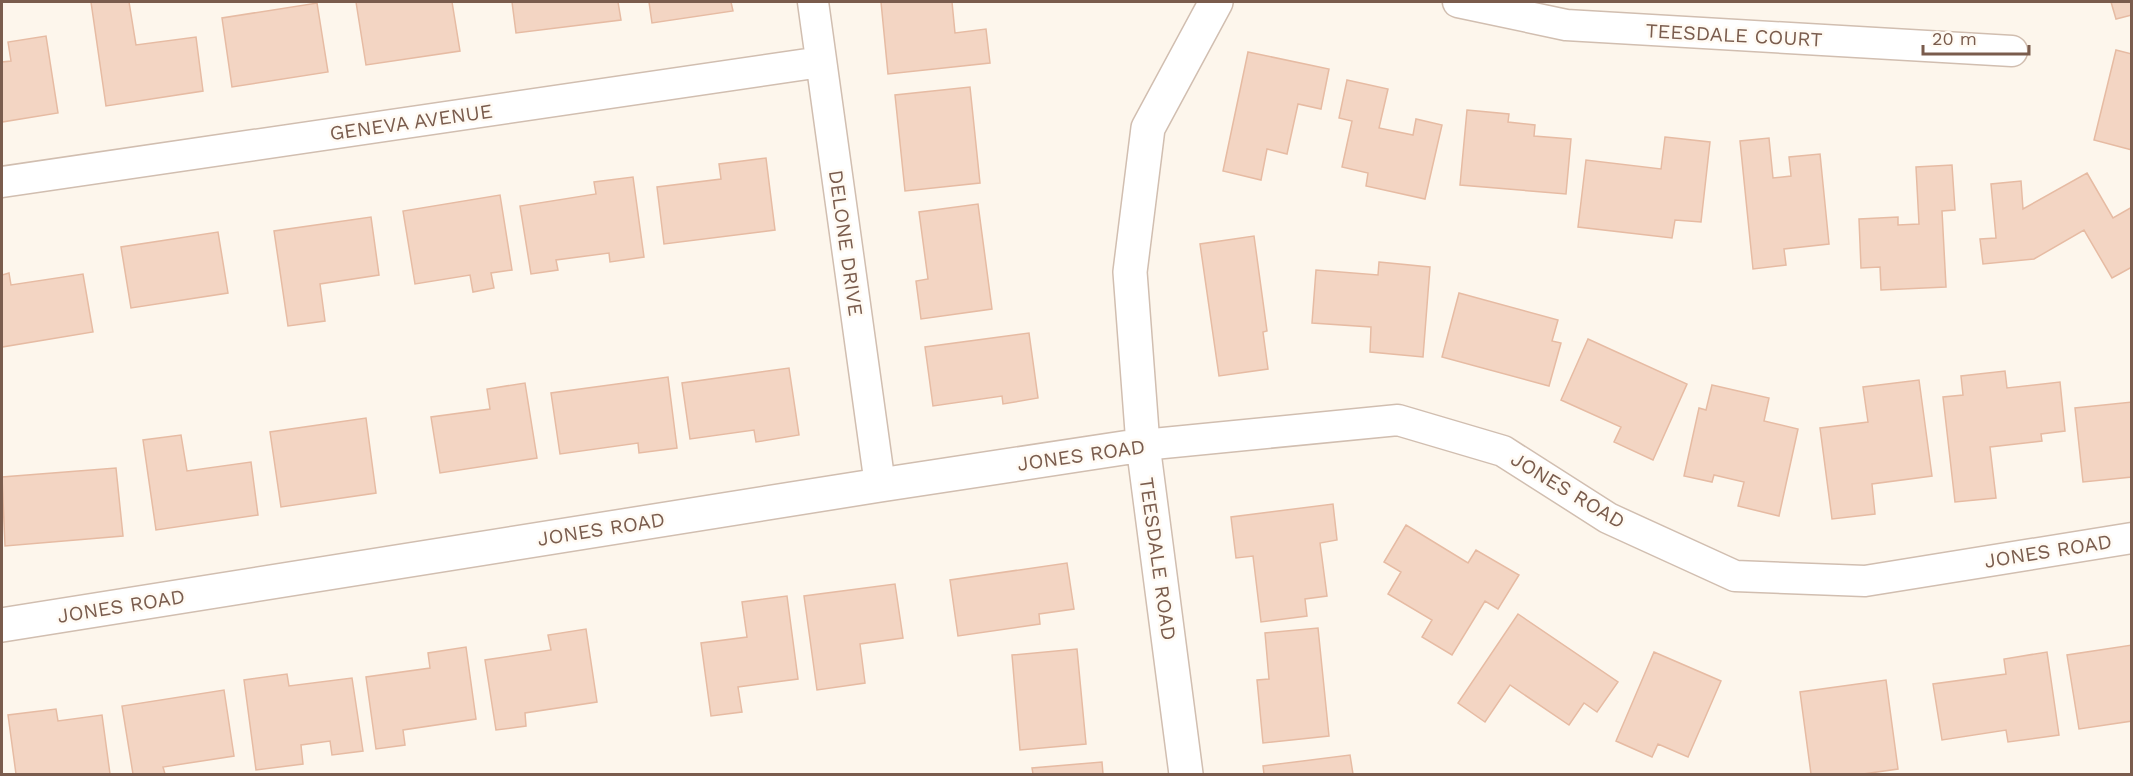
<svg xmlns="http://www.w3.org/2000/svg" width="2133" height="776" viewBox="0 0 2133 776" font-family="'Work Sans',sans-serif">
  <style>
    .building { fill: #f3d5c3; stroke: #e6bba3; stroke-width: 1.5 }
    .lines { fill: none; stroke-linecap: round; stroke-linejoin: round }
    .minor-casing { stroke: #d1beb0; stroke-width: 33 }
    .tertiary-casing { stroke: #d1beb0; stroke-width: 36 }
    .minor { stroke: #fff; stroke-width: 30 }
    .tertiary { stroke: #fff; stroke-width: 33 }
    .labels { text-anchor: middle; stroke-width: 5; stroke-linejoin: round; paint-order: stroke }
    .street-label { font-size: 20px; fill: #7a5c4d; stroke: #fffaf3 }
  </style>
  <rect width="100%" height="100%" fill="#fdf6ec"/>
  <path class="building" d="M91,2H129L136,45L196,37L203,91L106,106Z
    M356,2H452L460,51L366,65Z
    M512,2H618L621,20L516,33Z
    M649,2H731L733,11L652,23Z
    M881,2H952L955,33L986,29L990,63L888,74Z
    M2111,2H2132V15L2116,19Z
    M317,3L328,72L232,87L222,18Z
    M46,36L58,113L2,122V62L11,61L8,42Z
    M2116,50L2132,54V150L2094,140Z
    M1248,52L1329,69L1321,109L1298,104L1287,154L1267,149L1261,180L1223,171Z
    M1347,80L1388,89L1379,128L1413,135L1416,119L1442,125L1425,199L1366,186L1368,173L1342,167L1352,121L1339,118Z
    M970,87L980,183L905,191L895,95Z
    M1467,110L1509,114L1508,122L1535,125L1534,136L1571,139L1566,194L1460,185Z
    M1665,137L1710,142L1701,222L1675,220L1672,238L1578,227L1586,160L1661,169Z
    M1769,138L1773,178L1791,176L1789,157L1820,154L1829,244L1784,249L1786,265L1753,269L1740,141Z
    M766,158L775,230L664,244L657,187L721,179L719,164Z
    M1952,165L1955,210L1942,211L1946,287L1881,290L1880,267L1861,268L1859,219L1898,217V225L1919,224L1916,167Z
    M2087,173L2113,218L2132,207V267L2112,278L2084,230L2034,259L1983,264L1980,239L1996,238L1991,184L2021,181L2023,209Z
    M633,177L644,257L610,262L609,253L556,260L558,270L531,274L520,206L596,194L594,182Z
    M500,195L512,270L491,273L494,288L473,292L470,275L415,284L403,211Z
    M978,204L992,309L921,319L916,281L928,279L919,212Z
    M371,217L379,275L320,284L325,321L288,326L274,231Z
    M218,232L228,293L131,308L121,247Z
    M1254,236L1267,331L1263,332L1268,369L1219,376L1200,244Z
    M1379,262L1430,267L1423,357L1370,352L1371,327L1312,323L1316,270L1378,275Z
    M9,273L11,285L83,274L93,332L2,347V275Z
    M1459,293L1558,320L1552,341L1561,343L1549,386L1442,357Z
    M1029,333L1038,398L1003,404L1002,396L933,406L925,347Z
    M1588,339L1687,384L1653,460L1614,442L1621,427L1561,400Z
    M789,368L799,435L756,442L754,430L690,439L682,383Z
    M2005,371L2007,388L2060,382L2065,431L2041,434L2042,441L1990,447L1996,498L1955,502L1943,397L1963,395L1961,376Z
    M668,377L677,448L639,453L638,443L560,454L551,393Z
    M1919,380L1932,476L1872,484L1875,514L1832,519L1820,428L1868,422L1863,387Z
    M525,383L537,458L440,473L431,417L490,409L487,389Z
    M1712,385L1769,398L1764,421L1798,429L1779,516L1738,506L1744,482L1714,475L1712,482L1684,476L1699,408L1706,410Z
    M2132,402V477L2083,482L2075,408Z
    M366,418L376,493L281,507L270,432Z
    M181,435L187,471L251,462L258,515L156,530L143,440Z
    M116,468L123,536L5,546L2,477Z
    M1333,504L1337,540L1320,543L1327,596L1305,599L1307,616L1261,622L1253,556L1236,558L1231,517Z
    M1406,525L1468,563L1476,550L1519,575L1498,609L1485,601L1452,655L1422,637L1432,620L1388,594L1401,572L1384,562Z
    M1067,563L1074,609L1039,614L1040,624L958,636L950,580Z
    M895,584L903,638L860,644L865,683L817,690L804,596Z
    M787,596L798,679L738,687L742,712L711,716L701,643L747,637L742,602Z
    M1518,614L1618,682L1597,712L1584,703L1569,725L1510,685L1485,722L1458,703Z
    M1318,628L1329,736L1263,743L1257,680L1269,679L1265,633Z
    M586,629L597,702L525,713L526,726L496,730L485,660L551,650L548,635Z
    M2132,645V721L2079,729L2067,655Z
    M466,647L476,719L403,730L405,745L376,749L366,677L430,668L428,653Z
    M1077,649L1086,744L1020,750L1012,655Z
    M1654,652L1721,681L1688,757L1658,744L1652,757L1616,741Z
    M2047,652L2059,735L2008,742L2006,730L1942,740L1933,684L2006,674L2004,659Z
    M287,674L289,686L352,678L363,751L332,755L330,741L301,745L303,764L256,770L244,680Z
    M1886,680L1898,769L1863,774H1811L1800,692Z
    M224,690L234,756L163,767L165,774H133L122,706Z
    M56,709L58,721L102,715L110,774H16L8,715Z
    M1350,755L1353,774H1264L1263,766Z
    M1102,762L1103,774H1033L1032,768Z"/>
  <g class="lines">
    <defs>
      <path id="minor" d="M813,2L880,485
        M1458,2L1566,25L2012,51
        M2,182L821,62
        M1143,445L1398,420L1503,451L1608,518L1735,576L1865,581L2132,538"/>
      <path id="tertiary" d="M2,625L880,485L1143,445
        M1186,774L1143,445L1130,272L1148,128L1216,2"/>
    </defs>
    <use href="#minor" class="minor-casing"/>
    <use href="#tertiary" class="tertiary-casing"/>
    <use href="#minor" class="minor"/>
    <use href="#tertiary" class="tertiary"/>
  </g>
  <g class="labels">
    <g class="street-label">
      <text transform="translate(1734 35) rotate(3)" y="7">TEESDALE COURT</text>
      <text transform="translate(411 122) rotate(-8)" y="7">GENEVA AVENUE</text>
      <text transform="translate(846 243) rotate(82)" y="7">DELONE DRIVE</text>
      <text transform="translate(1081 455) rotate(-8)" y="7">JONES ROAD</text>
      <text transform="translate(1568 490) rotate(31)" y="7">JONES ROAD</text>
      <text transform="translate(601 529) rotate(-9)" y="7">JONES ROAD</text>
      <text transform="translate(2048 551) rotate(-9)" y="7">JONES ROAD</text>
      <text transform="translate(1158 559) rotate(82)" y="7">TEESDALE ROAD</text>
      <text transform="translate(121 606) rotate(-9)" y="7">JONES ROAD</text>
    </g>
  </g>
  <rect width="2133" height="776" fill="none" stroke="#7a5c4d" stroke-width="6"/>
  <path d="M1923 45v9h106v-9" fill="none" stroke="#7a5c4d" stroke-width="3"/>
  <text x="1932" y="45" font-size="18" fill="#7a5c4d" stroke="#fffaf3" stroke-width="4.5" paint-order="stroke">20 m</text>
</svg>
